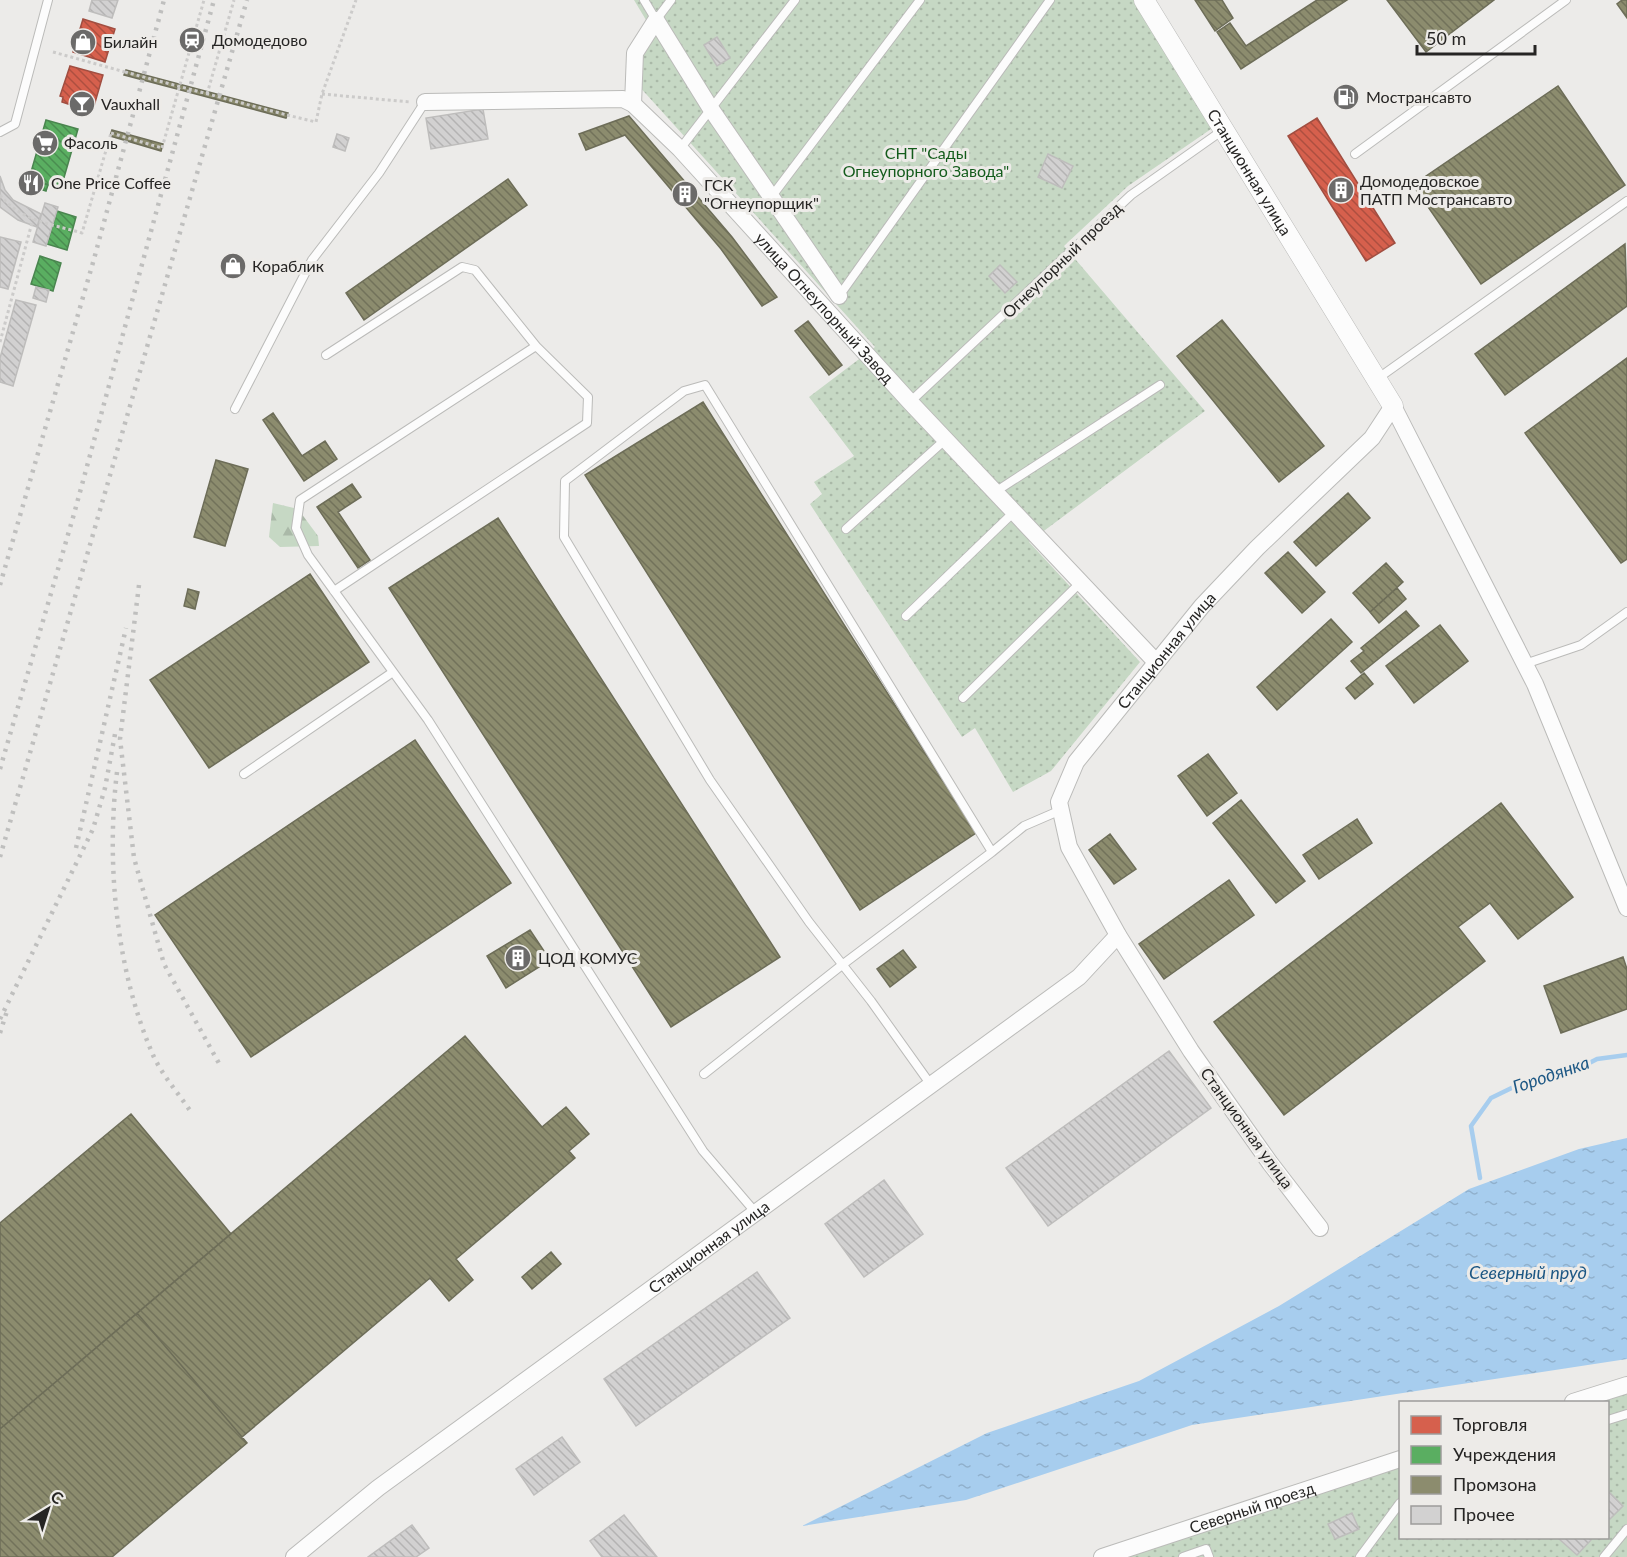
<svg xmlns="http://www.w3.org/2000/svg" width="1627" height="1557" viewBox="0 0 1627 1557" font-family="Lato,sans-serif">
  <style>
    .forest { fill: url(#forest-firs) }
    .park { fill: url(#park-dots) }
    .water { fill: url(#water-ripples) }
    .shops { fill: url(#shops-back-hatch); stroke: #a14e41; stroke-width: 1.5 }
    .public { fill: url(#public-back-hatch); stroke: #4a854f; stroke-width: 1.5 }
    .industry { fill: url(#industry-back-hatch); stroke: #6d6d58; stroke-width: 1.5 }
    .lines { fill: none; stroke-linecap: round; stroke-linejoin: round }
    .stream { stroke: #a7cdee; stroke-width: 4.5 }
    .building { fill: url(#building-back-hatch); stroke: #bebdbc; stroke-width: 1.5 }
    .service-casing { stroke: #bbbbb9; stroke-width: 10 }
    .minor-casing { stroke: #bbbbb9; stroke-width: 18 }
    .tertiary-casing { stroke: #bbbbb9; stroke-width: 21 }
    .path { stroke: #cccbca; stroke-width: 3; stroke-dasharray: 3 3; stroke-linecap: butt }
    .service { stroke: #fcfcfc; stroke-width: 8 }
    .minor { stroke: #fcfcfc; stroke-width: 16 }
    .tertiary { stroke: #fcfcfc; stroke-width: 20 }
    .rail { stroke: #bfbfbe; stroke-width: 4.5; stroke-dasharray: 3 6; stroke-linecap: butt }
    .path-bridge { stroke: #cccbca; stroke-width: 3; stroke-dasharray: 3 3; stroke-linecap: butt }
    .labels { text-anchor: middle; stroke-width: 6; stroke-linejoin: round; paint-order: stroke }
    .poi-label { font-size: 16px; fill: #262524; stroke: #edebe8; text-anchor: start }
    .park-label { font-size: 16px; fill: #145c1c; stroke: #edebe8 }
    .street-label { font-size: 16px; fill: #262524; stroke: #edebe8 }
    .water-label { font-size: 18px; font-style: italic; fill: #1c5784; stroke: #edebe8 }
  </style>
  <defs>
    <pattern id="forest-firs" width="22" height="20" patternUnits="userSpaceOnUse" patternTransform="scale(1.5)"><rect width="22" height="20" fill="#c6d8c4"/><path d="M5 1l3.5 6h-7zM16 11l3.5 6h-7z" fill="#aab9a8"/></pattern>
    <pattern id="park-dots" width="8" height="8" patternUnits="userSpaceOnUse" patternTransform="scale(1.5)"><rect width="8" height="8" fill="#c6d8c4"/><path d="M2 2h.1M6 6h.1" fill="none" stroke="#aab9a8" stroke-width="1.8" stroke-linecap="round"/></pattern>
    <pattern id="water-ripples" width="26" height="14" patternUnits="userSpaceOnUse" patternTransform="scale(1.5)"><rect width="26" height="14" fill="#a7cdee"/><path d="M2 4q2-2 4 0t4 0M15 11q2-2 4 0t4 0" fill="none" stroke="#90b0cc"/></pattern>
    <pattern id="shops-back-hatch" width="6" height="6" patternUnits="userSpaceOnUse" patternTransform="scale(1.5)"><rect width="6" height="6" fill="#d6604d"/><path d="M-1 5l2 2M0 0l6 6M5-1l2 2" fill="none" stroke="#ad4f40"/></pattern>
    <pattern id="public-back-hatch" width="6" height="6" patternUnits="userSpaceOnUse" patternTransform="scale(1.5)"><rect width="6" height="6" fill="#5aae61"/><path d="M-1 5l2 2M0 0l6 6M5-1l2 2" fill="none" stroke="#4a8d50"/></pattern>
    <pattern id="industry-back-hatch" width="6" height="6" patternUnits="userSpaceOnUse" patternTransform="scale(1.5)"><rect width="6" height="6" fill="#8c8c6e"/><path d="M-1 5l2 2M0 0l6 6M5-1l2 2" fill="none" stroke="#72725a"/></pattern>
    <pattern id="building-back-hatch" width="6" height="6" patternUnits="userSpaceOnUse" patternTransform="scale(1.5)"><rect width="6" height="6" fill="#d2d1d1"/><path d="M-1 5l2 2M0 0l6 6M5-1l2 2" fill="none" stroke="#b4b3b3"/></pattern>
  </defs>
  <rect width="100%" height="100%" fill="#ecebe9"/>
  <path class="forest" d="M273,503L298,509L318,536L319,546L280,547L269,537Z"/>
  <path class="park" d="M634,0H1134L1214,127L1128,186L1064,246L1205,411L1029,542L1140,662L1051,771L1013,792L975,728L962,737L810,504L822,494L814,482L854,456L809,397L875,347L637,84L649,25Z
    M1627,1392V1557H1126L1400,1467V1538H1608V1402H1596Z"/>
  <path class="water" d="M1627,1138V1359L1192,1425L966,1500L802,1526L987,1433L1139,1381L1279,1306L1469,1189L1579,1149Z"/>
  <path class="shops" d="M83,19L115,29L105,62L73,52Z
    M70,66L103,75L94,106L91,105L89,111L62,102L63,97L60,96Z
    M1317,118L1395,243L1366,261L1288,136Z"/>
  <path class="public" d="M46,120L78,129L61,188L29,179Z
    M26,178L48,185L46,191L25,184Z
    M57,211L76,217L67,250L47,244Z
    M40,256L61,263L53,291L31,284Z"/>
  <path class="industry" d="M1195,0H1222L1233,18L1215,31Z
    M1317,0H1347L1241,69L1217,32L1230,23L1246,46Z
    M1387,0H1494L1426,52Z
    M1622,0H1627V18L1617,4Z
    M126,70L288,113L286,118L124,75Z
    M1558,86L1625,185L1481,284L1413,185Z
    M629,116L732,237L777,297L762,306L721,249L625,135L586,150L579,134Z
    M112,130L163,144L161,151L110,136Z
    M508,179L527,205L364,320L346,293Z
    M1625,244L1627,306L1505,395L1475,354Z
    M1222,320L1324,446L1279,482L1177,356Z
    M808,321L842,365L829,375L795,331Z
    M1627,358V559L1621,563L1525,433Z
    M703,402L976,833L860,910L585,475Z
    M273,413L302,456L325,441L337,459L304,481L263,420Z
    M216,460L248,469L225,546L194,537Z
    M352,484L361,497L338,512L370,560L358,568L317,507Z
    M1348,493L1370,518L1316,566L1294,542Z
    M498,518L780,957L671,1027L389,588Z
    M1288,552L1325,592L1302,613L1265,573Z
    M1386,563L1403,582L1370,612L1353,593Z
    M310,574L369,662L209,768L150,680Z
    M1397,588L1406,599L1379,623L1370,612Z
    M188,589L199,592L195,609L184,606Z
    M1406,611L1419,626L1361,673L1351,661L1364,651L1361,648Z
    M1331,619L1352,642L1277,710L1257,687Z
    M1440,625L1468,661L1414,703L1386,666Z
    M1364,673L1373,684L1355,699L1346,688Z
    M415,740L511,883L251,1057L155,915Z
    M1208,754L1237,793L1207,816L1178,776Z
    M1241,800L1305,881L1276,903L1213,823Z
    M1501,803L1573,897L1518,939L1490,903L1458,927L1485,961L1284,1115L1214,1022Z
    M1357,819L1372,843L1319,879L1303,855Z
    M1110,834L1136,869L1114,884L1089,850Z
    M1229,880L1254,915L1164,979L1139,944Z
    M530,930L550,960L506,988L487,956Z
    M903,950L916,967L890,987L877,969Z
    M1623,957L1627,969V1009L1561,1033L1544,986Z
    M465,1036L542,1127L566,1107L589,1134L569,1151L575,1158L456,1259L473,1280L449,1301L430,1278L242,1437L137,1313Z
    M131,1114L231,1234L0,1429V1223Z
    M551,1252L561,1264L532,1289L522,1277Z
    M137,1313L247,1443L112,1557H0V1429Z"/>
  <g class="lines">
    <path class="stream" d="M1480,1178L1471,1126L1491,1098L1526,1081L1574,1071L1597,1059L1627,1055"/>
  </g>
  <path class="building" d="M92,0H118L112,18L89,11Z
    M717,37L730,58L717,66L704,45Z
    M483,109L488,139L431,149L426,118Z
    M337,134L349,138L345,151L333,147Z
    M1048,154L1073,166L1062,188L1038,177Z
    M0,176L5,190L13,200L41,214L37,227L18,220L0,207Z
    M45,203L58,207L46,246L33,242Z
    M0,237L21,242L8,289L0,287Z
    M1000,265L1017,282L1005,293L989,276Z
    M36,287L49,290L46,302L33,298Z
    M16,300L36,305L13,386L0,382V358Z
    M1169,1051L1211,1108L1048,1226L1006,1168Z
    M884,1180L923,1234L864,1277L825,1224Z
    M757,1272L790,1318L636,1426L604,1379Z
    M562,1437L580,1462L534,1495L516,1469Z
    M1608,1491L1623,1506L1610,1519L1608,1517Z
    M1352,1513L1359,1529L1335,1539L1328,1524Z
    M624,1515L657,1557H602L590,1541Z
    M412,1525L429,1548L416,1557H368Z
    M1558,1538H1588L1591,1540L1577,1555Z"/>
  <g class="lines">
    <defs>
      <path id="service" d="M644,0L656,20L671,0
        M0,132L15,124L48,0
        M680,149L795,0
        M1355,154L1566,0
        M772,196L920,0
        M839,296L1050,0
        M326,355L462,267L475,270L536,346
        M1377,379L1627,201
        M910,402L1131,195L1223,130
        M235,409L312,260L379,173L425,102
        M995,492L1160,385
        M846,529L946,439
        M334,591L587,423L588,397L536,346L300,500L296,528L308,555L428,720L703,1151L756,1213
        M906,616L1014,512
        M1525,664L1581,645L1627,612
        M963,698L1081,582
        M244,774L393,672
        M704,1074L842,965L992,852
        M931,1085L871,1001L809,922L710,780L564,537L565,481L684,391L705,385L992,852L1024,826L1061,810
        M1608,1420L1627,1414
        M1183,1557L1206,1549L1209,1557
        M1360,1557L1400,1503
        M1604,1557L1627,1529"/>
      <g id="minor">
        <path id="s1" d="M425,102L623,99L633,104L680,149L910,402L1156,662"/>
        <path d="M633,104L635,53L656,20L711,109L839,296"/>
        <path d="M1393,406L1535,684L1627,908"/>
        <path id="s2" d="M1320,1228L1270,1163L1191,1051L1118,935L1069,847L1059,802L1076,762L1202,606L1257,548L1372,438L1393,406"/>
        <path d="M1573,1402L1627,1385"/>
        <path id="s3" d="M294,1557L378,1488L1079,977L1118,935"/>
        <path id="s4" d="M1102,1557L1400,1459"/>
      </g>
      <g id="tertiary">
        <path id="s5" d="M1144,0L1393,406"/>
      </g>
    </defs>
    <use href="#service" class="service-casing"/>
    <use href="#minor" class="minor-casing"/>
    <use href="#tertiary" class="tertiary-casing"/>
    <path class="path" d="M53,52L125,72
      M207,94L234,0
      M322,94L410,102
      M287,115L316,122L322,94L356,0
      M162,148L204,0
      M0,195C20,221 52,224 82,233L111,133
      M0,342L33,219"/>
    <use href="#service" class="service"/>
    <use href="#minor" class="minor"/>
    <use href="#tertiary" class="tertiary"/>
    <path class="rail" d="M0,585L94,259L164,0
      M139,585L120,739L134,858L164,964L221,1067
      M0,769L74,514L214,0
      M117,772C106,863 116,970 153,1055C162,1075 179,1094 191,1112
      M76,848L126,628
      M0,857L247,0
      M0,1019L93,829L105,788L115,734
      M0,1033L7,1011"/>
    <path class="path-bridge" d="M125,72L287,115
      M111,133L162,148"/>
  </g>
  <defs>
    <symbol id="station-disc" viewBox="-11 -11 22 22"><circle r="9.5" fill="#6b6a69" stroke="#edebe8"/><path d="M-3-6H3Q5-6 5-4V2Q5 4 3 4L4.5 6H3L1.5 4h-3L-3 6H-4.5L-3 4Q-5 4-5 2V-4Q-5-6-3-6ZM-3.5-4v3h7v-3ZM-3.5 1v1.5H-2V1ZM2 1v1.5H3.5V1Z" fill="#fff"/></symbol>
    <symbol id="shop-disc" viewBox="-11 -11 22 22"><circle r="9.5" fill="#6b6a69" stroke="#edebe8"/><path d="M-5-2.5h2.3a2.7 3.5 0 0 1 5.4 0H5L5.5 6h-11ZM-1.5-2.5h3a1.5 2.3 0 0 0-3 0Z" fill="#fff"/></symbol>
    <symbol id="fuel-disc" viewBox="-11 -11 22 22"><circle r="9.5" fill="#6b6a69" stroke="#edebe8"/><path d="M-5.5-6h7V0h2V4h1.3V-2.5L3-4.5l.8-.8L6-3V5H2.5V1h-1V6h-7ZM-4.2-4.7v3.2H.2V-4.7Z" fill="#fff"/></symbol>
    <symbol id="bar-disc" viewBox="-11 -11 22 22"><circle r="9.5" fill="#6b6a69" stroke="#edebe8"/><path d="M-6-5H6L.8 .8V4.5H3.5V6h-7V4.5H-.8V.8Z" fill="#fff"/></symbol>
    <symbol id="supermarket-disc" viewBox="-11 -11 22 22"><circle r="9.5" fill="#6b6a69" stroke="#edebe8"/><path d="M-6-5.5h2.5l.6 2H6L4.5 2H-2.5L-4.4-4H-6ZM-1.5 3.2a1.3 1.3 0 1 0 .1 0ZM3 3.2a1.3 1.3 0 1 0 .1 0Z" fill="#fff"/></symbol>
    <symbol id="restaurant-disc" viewBox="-11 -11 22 22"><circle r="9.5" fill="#6b6a69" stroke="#edebe8"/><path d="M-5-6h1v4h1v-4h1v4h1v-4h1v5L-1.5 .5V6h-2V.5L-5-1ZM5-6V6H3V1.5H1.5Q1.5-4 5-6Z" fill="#fff"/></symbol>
    <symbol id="building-disc" viewBox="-11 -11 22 22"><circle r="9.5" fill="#6b6a69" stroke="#edebe8"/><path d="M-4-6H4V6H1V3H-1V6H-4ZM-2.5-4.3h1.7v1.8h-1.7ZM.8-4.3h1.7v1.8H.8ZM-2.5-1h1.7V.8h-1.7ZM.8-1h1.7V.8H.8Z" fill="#fff"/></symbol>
  </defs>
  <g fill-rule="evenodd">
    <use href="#station-disc" x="177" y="25" width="30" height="30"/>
    <use href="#shop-disc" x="68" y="27" width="30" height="30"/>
    <use href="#fuel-disc" x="1331" y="82" width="30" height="30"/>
    <use href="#bar-disc" x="67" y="89" width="30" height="30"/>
    <use href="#supermarket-disc" x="30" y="128" width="30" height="30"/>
    <use href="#restaurant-disc" x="16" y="168" width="30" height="30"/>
    <use href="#building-disc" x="1326" y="175" width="30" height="30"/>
    <use href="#building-disc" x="670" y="179" width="30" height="30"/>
    <use href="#shop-disc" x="218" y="251" width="30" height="30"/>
    <use href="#building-disc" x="503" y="943" width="30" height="30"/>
  </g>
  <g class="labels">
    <g class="poi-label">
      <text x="212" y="46">Домодедово</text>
      <text x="103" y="48">Билайн</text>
      <text x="1366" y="103">Мострансавто</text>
      <text x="101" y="110">Vauxhall</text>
      <text x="64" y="149">Фасоль</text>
      <text x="1360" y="187">Домодедовское<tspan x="1360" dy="18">ПАТП Мострансавто</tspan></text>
      <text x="51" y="189">One Price Coffee</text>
      <text x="704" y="191">ГСК<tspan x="704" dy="18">"Огнеупорщик"</tspan></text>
      <text x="252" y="272">Кораблик</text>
      <text x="538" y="964">ЦОД КОМУС</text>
    </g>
    <g class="park-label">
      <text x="926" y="159">СНТ "Сады<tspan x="926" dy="18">Огнеупорного Завода"</tspan></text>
    </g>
    <g class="street-label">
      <text dy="6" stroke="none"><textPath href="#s5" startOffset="202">Станционная улица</textPath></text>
      <text transform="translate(1062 260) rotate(-44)" y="6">Огнеупорный проезд</text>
      <text dy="6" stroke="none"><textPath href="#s1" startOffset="489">улица Огнеупорный Завод</textPath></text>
      <text dy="6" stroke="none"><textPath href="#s2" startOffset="690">Станционная улица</textPath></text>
      <text transform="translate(1247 1128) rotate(54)" y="6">Станционная улица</text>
      <text dy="6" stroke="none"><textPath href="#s3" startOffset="518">Станционная улица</textPath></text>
      <text dy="6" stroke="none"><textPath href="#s4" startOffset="158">Северный проезд</textPath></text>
    </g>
    <g class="water-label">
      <text transform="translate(1551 1075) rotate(-19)" y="6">Городянка</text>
      <text x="1528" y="1279">Северный пруд</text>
    </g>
  </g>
  <rect x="1399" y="1401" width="210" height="138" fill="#edebe8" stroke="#9d9c9a" stroke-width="1.5"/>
  <rect x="1411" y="1416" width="30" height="18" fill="#d6604d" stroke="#9d9c9a" stroke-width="1.5"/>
  <text x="1453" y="1431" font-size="18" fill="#262524">Торговля</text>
  <rect x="1411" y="1446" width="30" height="18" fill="#5aae61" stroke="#9d9c9a" stroke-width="1.5"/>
  <text x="1453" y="1461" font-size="18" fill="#262524">Учреждения</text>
  <rect x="1411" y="1476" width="30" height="18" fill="#8c8c6e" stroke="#9d9c9a" stroke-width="1.5"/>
  <text x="1453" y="1491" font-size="18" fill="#262524">Промзона</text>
  <rect x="1411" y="1506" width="30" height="18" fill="#d2d1d1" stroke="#9d9c9a" stroke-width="1.5"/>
  <text x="1453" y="1521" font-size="18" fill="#262524">Прочее</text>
  <g transform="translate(48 1509) rotate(38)" stroke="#edebe8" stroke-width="4.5" paint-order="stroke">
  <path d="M0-4.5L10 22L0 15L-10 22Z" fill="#262524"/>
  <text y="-9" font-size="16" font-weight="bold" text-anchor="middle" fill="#262524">С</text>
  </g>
  <path d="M1417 45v9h118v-9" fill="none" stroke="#262524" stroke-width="3"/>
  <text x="1426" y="45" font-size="18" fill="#262524" stroke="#edebe8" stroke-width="4.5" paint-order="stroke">50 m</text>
</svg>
